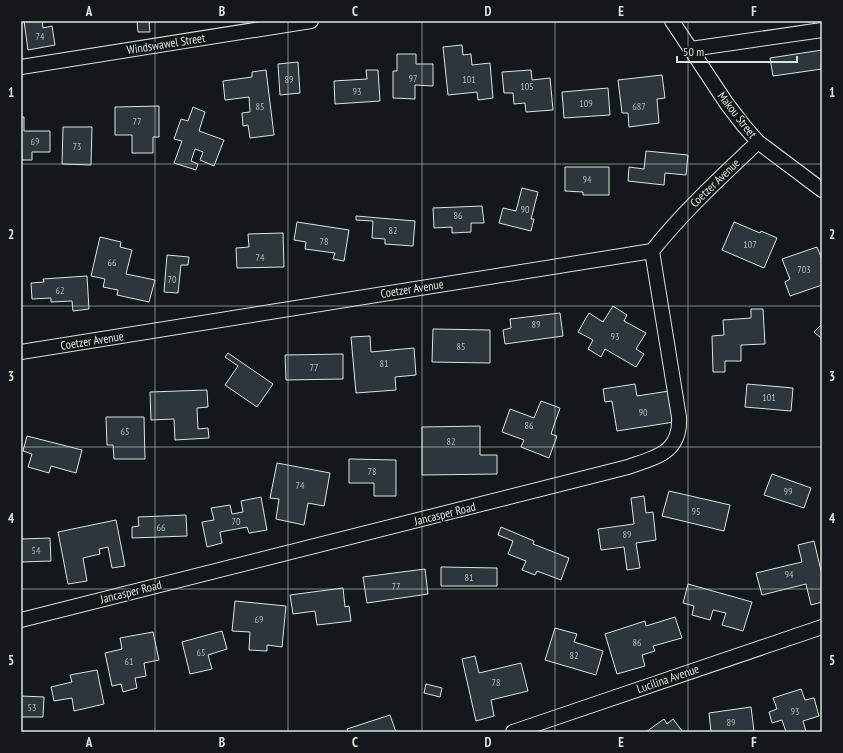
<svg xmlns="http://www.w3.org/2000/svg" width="843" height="753" viewBox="0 0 843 753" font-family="'PT Sans Narrow',sans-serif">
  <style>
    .building { fill: #2c363c; stroke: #d8e6dc }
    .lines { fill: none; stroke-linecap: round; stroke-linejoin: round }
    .minor-casing { stroke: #d8e6dc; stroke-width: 16 }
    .minor { stroke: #14181c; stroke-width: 14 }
    .grid { fill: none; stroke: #d8e6dc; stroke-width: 1; stroke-opacity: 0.55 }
    .labels { text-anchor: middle; stroke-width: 3; stroke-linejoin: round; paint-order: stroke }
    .number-label { font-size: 10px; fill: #adbab4 }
    .street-label { font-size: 12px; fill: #d8e6dc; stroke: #14181c }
    .neatline { fill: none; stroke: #d8e6dc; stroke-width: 1.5 }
    .grid-label { font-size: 13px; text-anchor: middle; font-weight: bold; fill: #d8e6dc }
  </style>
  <rect width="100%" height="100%" fill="#14181c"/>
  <path class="building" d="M24,21H42L43,28L52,26L55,45L28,50Z
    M137,21H149L150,32H138Z
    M462,45L463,55L471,54L472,65L490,63L493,98L478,100L477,92L448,95L443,47Z
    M822,50V69L773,76L770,58Z
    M397,54H416V64H433V86L415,85V99L393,98V71H397Z
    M298,62L300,93L280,95L278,64Z
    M266,70L274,135L250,138L248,125L243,126L242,113L250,112L249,97L225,100L223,81L252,77V72Z
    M366,70H378L380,101L335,104L334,81L367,79Z
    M531,70L532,80L550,78L553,110L526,112L525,103L514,104L513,93H504L502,72Z
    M662,75L665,98L657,99L659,123L629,127L628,113H622L618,80Z
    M608,88L610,115L564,118L562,92Z
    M159,106V137H153V153H132V135H115V107Z
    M193,107L205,112L199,131L224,140L214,166L200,160L203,152L195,149L191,161L198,164L196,170L174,163L182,141L174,139L181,119L188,121Z
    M21,117H24V131H50V152H32V160H22Z
    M63,127H92L91,165L62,164Z
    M646,151L688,155L686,175L665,173L664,185L628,181L629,167L644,169Z
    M565,167H609V195H583V192L565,191Z
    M522,188L538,192L531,219H534L531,231L499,223L503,208L516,211Z
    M482,206L484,223H471V232L452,233V227L434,228L433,208Z
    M356,216L415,221L413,246L385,244V239L372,238L373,221L356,220Z
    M297,222L349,230L344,261L333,259L335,253L305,249L306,242L294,240Z
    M734,222L760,233L761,231L777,238L764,268L722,250Z
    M283,233L284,267L237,268L236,248L249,247L248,234Z
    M100,237L121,242L120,247L132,250L126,274L155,280L149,302L117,295L118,290L103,287L105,279L91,276Z
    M817,247L821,257H822V285L790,296L785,282L790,279L782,259Z
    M167,255L189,257L188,265H181L178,293L164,292Z
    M87,276L89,309L73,311L72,301L51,302V298L32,299L31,283L44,282L43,279Z
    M613,306L627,315L624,321L646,333L636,349L644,354L636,367L605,349L601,357L588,349L593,340L578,332L589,313L603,322Z
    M751,309H763L765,344L741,345V361H725V372H713L712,336L724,335L723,320L751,318Z
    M560,313L563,336L505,344L503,330L511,328L510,319Z
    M822,324V339L814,332Z
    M433,329L490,330V363L432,362Z
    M370,336L371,352L414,348L416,375L395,377L396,390L356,393L351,337Z
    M228,353L273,384L257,407L225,385L238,366L225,357Z
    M343,354V379L286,380L285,355Z
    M635,384L637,396L669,391L674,422L617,431L612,401L605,402L603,389Z
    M747,384L793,388L791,411L745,407Z
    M207,390L208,407L197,408L198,429L208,428L209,438L175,440L174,419L151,420L150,392Z
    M541,401L560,408L551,434L557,436L549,458L521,447L524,440L502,432L510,409L534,418Z
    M106,417H144L145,459H114L113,445H107Z
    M480,426V455H497V474L422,475V427Z
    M27,436L82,450L76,473L51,466L49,473L28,467L32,454L23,451Z
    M349,459L396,460V496H374V483H349Z
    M277,463L330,473L324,506L308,503L304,525L276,519L279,499L270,498Z
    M772,474L811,488L804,508L764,495Z
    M669,491L730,505L724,531L662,516Z
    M644,496L646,513L653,512L656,540L636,543L640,568L627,570L624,547L601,550L598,529L634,524L631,498Z
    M261,497L267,530L249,533L247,527L220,532L222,543L207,547L202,522L214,520L211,508L230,505L232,514L243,512L241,501Z
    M186,515L187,536L132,538V527L139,526L138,517Z
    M116,520L125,566L112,568L108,547L99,549L100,554L83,558L87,581L68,584L58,532Z
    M501,527L534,541L533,544L569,558L561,580L537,571L535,575L522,570L526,561L508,554L513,541L498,535Z
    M50,538L51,561L21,562V539Z
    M814,541L822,575V602L811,605L806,584L762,595L756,573L802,562L798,545Z
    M441,567L497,568V586H441Z
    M425,569L428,594L367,603L363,577Z
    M688,584L752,602L743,631L722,625L726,613L713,610L710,620L692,615L694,606L683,603Z
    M343,588L345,607L349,606L351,621L317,625L315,611L293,614L290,595Z
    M235,601L286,606L282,647L267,645V651L249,650L250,632L232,631Z
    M675,617L682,638L653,646L655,651L642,655L645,666L617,674L605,634L645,621L646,626Z
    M555,628L577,634L574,642L603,651L596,675L545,660Z
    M222,631L227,649L208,655L212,669L190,674L182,642Z
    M153,632L159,660L144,663L146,676L135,678L137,688L123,692L121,684L112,686L105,653L122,649L120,638Z
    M475,656L479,673L521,663L528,691L491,700L494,716L476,721L462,659Z
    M97,670L104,704L74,711L72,698L54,701L51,687L72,682L70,675Z
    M426,684L442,688L440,697L424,693Z
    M801,689L805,700L814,698L819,716L803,721L806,732H786L782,720L772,723L769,712L777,709L773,698Z
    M21,696L44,697L43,717H21Z
    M751,707L754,731L744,732H711L709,713Z
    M390,715L396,732H348L347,729Z
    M664,719L667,724L673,719L683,732H646Z"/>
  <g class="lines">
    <defs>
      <path id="minor" d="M672,21L727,104L744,126L758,142L822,190
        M691,49L822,30
        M21,67L311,21
        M21,352L652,251C684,211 721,177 758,142
        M21,620L628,467C656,457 681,453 679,417L652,251
        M513,732L822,627"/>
    </defs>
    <use href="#minor" class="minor-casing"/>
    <use href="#minor" class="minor"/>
  </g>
  <path class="grid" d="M155,21V732M288,21V732M422,21V732M555,21V732M688,21V732M21,164H822M21,306H822M21,447H822M21,589H822"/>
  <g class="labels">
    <g class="number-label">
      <text x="40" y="40">74</text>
      <text x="413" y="82">97</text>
      <text x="289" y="83">89</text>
      <text x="469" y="83">101</text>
      <text x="527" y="90">105</text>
      <text x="357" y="95">93</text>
      <text x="586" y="107">109</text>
      <text x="260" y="110">85</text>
      <text x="639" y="110">687</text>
      <text x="137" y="125">77</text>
      <text x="35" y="145">69</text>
      <text x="77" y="150">73</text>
      <text x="587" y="183">94</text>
      <text x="525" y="213">90</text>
      <text x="458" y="219">86</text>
      <text x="393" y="234">82</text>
      <text x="324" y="245">78</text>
      <text x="750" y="248">107</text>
      <text x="260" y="261">74</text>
      <text x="112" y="266">66</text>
      <text x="804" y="273">703</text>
      <text x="172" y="283">70</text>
      <text x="60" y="294">62</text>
      <text x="536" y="328">89</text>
      <text x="615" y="340">93</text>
      <text x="461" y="350">85</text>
      <text x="384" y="367">81</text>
      <text x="314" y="371">77</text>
      <text x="769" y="401">101</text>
      <text x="643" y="416">90</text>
      <text x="529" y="429">86</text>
      <text x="125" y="435">65</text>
      <text x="451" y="445">82</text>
      <text x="372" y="475">78</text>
      <text x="300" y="489">74</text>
      <text x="788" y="495">99</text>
      <text x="696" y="515">95</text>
      <text x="236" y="525">70</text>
      <text x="161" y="531">66</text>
      <text x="627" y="538">89</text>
      <text x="36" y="554">54</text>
      <text x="789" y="578">94</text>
      <text x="469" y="581">81</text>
      <text x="396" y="590">77</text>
      <text x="259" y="623">69</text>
      <text x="637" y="646">86</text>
      <text x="201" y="656">65</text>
      <text x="574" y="659">82</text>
      <text x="129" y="665">61</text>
      <text x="496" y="686">78</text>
      <text x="32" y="711">53</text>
      <text x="795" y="715">93</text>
      <text x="731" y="726">89</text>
    </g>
    <g class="street-label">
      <text transform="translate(166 44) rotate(-9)" y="4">Windswawel Street</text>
      <text transform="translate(737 115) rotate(52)" y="4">Makou Street</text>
      <text transform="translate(715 183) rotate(-44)" y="4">Coetzer Avenue</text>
      <text transform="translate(412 289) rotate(-9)" y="4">Coetzer Avenue</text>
      <text transform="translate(92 341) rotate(-9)" y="4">Coetzer Avenue</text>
      <text transform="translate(445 514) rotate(-14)" y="4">Jancasper Road</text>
      <text transform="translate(131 592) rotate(-14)" y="4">Jancasper Road</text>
      <text transform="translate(668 679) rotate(-19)" y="4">Lucilina Avenue</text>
    </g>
  </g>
  <rect width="843" height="753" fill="none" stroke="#14181c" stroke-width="44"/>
  <path d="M677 56v6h120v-6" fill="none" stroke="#d8e6dc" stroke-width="2"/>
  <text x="683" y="56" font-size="12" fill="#d8e6dc" stroke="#14181c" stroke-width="3" paint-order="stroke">50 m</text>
  <rect x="22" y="22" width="799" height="709" class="neatline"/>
  <g class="grid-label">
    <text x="89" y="16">A</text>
    <text x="222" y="16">B</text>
    <text x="355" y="16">C</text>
    <text x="488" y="16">D</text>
    <text x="621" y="16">E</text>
    <text x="754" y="16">F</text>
    <text x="11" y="97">1</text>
    <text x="832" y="97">1</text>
    <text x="11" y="239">2</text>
    <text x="832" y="239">2</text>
    <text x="11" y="381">3</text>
    <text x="832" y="381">3</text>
    <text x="11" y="523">4</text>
    <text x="832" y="523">4</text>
    <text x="11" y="665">5</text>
    <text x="832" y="665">5</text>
    <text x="89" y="747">A</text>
    <text x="222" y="747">B</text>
    <text x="355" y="747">C</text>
    <text x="488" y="747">D</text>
    <text x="621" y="747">E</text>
    <text x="754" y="747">F</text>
  </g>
</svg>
